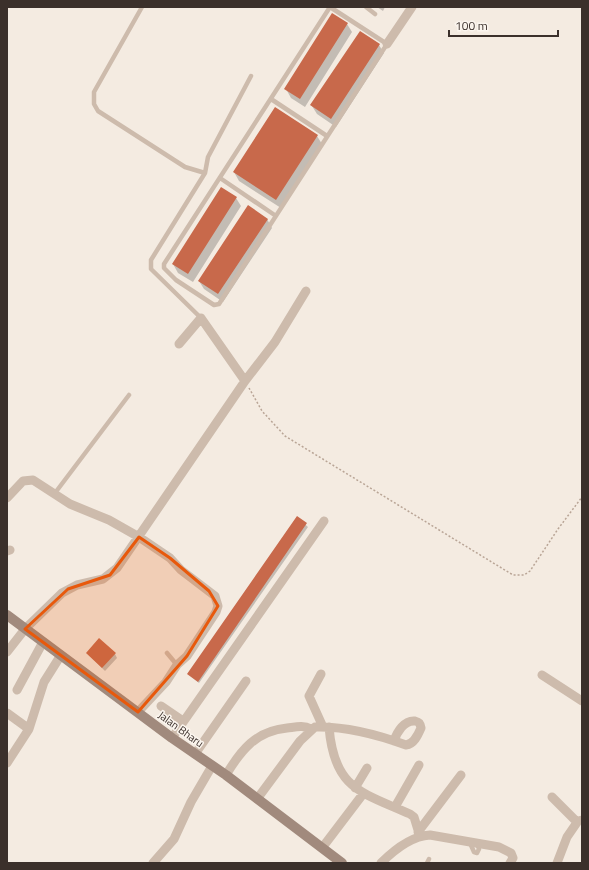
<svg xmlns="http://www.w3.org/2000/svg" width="589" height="870" viewBox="0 0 589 870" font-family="'Titillium Web',sans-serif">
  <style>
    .shadow { fill: #0003 }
    .building { fill: #c8694b }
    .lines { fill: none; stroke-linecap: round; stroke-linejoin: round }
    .path { stroke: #b9a596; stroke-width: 1.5; stroke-dasharray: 2 2; stroke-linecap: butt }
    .service { stroke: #cdbbac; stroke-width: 4.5 }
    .minor { stroke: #cdbbac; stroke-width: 9 }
    .secondary { stroke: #a18a7d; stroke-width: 10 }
    .marked { fill: #e8590c; fill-opacity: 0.2; stroke: #e8590c; stroke-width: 3; stroke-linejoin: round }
    .labels { text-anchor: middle; stroke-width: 3; stroke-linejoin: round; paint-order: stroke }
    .street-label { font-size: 11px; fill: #3b302b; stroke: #fbf5ee }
  </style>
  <rect width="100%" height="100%" fill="#f4ebe1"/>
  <path class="shadow" d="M377,7H385L383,11Z
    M347,24L352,32L305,107L291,98L286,89Z
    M379,45L384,53L336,127L317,114L312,106Z
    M317,136L322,144L281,208L239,181L234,172Z
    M236,198L241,206L193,282L178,273L173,264Z
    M267,219L272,228L223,302L204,289L199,281Z
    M297,517L308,527L199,683L188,674Z
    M87,653L115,654L117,658L105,671Z"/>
  <path class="building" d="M332,13L348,23L300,99L284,89Z
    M360,31L380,44L331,119L310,105Z
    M275,107L318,135L276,200L233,172Z
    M221,187L237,197L188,274L172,264Z
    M248,205L268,219L218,294L198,281Z
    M297,516L307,523L198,682L187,674Z
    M99,638L116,653L102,668L86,653Z"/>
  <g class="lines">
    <path class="path" d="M249,388L262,411L285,436L513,575H524L530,571L558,529L582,497"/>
    <path class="service" d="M142,7L94,92V104L98,111L185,167L205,173
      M330,7L387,44L219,304L214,305L176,280L164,268V264Z
      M366,7L375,14
      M271,99L327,136
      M220,178L276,216
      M201,318L151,269V260L205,173L208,157L251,76
      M55,493L129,395
      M167,653L177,665
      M470,843L474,852L477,853L479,849L477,844
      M427,863L429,859"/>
    <path class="minor" d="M387,44L412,7
      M179,344L201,318L245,381
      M7,498L23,481L33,480L70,504L109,520L139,537L170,558L181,570L215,596L218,606L216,612L187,656L177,665L166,682L138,712
      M7,551L10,550
      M7,652L25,629L62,593L77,585L103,579L117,568L245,381L275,342L306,291
      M321,674L309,696L323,727
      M542,675L582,701
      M17,690L43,642
      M161,706L183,721
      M7,713L29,729
      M329,727C334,789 361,792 410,814L414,817L418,830
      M172,738L324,521
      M195,754L246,681
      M7,763L29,729L44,682L61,655
      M226,775C241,750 256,731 287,728C296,727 303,725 311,729
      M355,788L367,768
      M552,797L577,822
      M257,799L300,741L315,727C346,726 376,734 406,745C414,744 418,735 421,728C420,723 419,722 415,721C404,720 397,732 394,741
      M395,807L419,765
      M418,832L461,775
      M322,848L363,794
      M153,863L174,839L191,802L212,766
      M381,863C393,851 412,836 430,835L499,847L511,853L513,858L510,863
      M557,863L567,837L578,821L582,820"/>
    <path class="secondary" d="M7,615L172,738L226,775L342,863"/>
  </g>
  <path class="marked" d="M139,537L170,558L209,591L218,606L187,656L138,712L25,629L68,589L110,575Z"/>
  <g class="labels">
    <g class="street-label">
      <text transform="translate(181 729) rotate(36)" y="4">Jalan Bharu</text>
    </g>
  </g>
  <rect width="589" height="870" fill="none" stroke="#3b302b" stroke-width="16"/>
  <path d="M449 30v6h109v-6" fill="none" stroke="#3b302b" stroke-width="2"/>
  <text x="455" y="30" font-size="12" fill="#3b302b" stroke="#fbf5ee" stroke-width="3" paint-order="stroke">100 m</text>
</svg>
